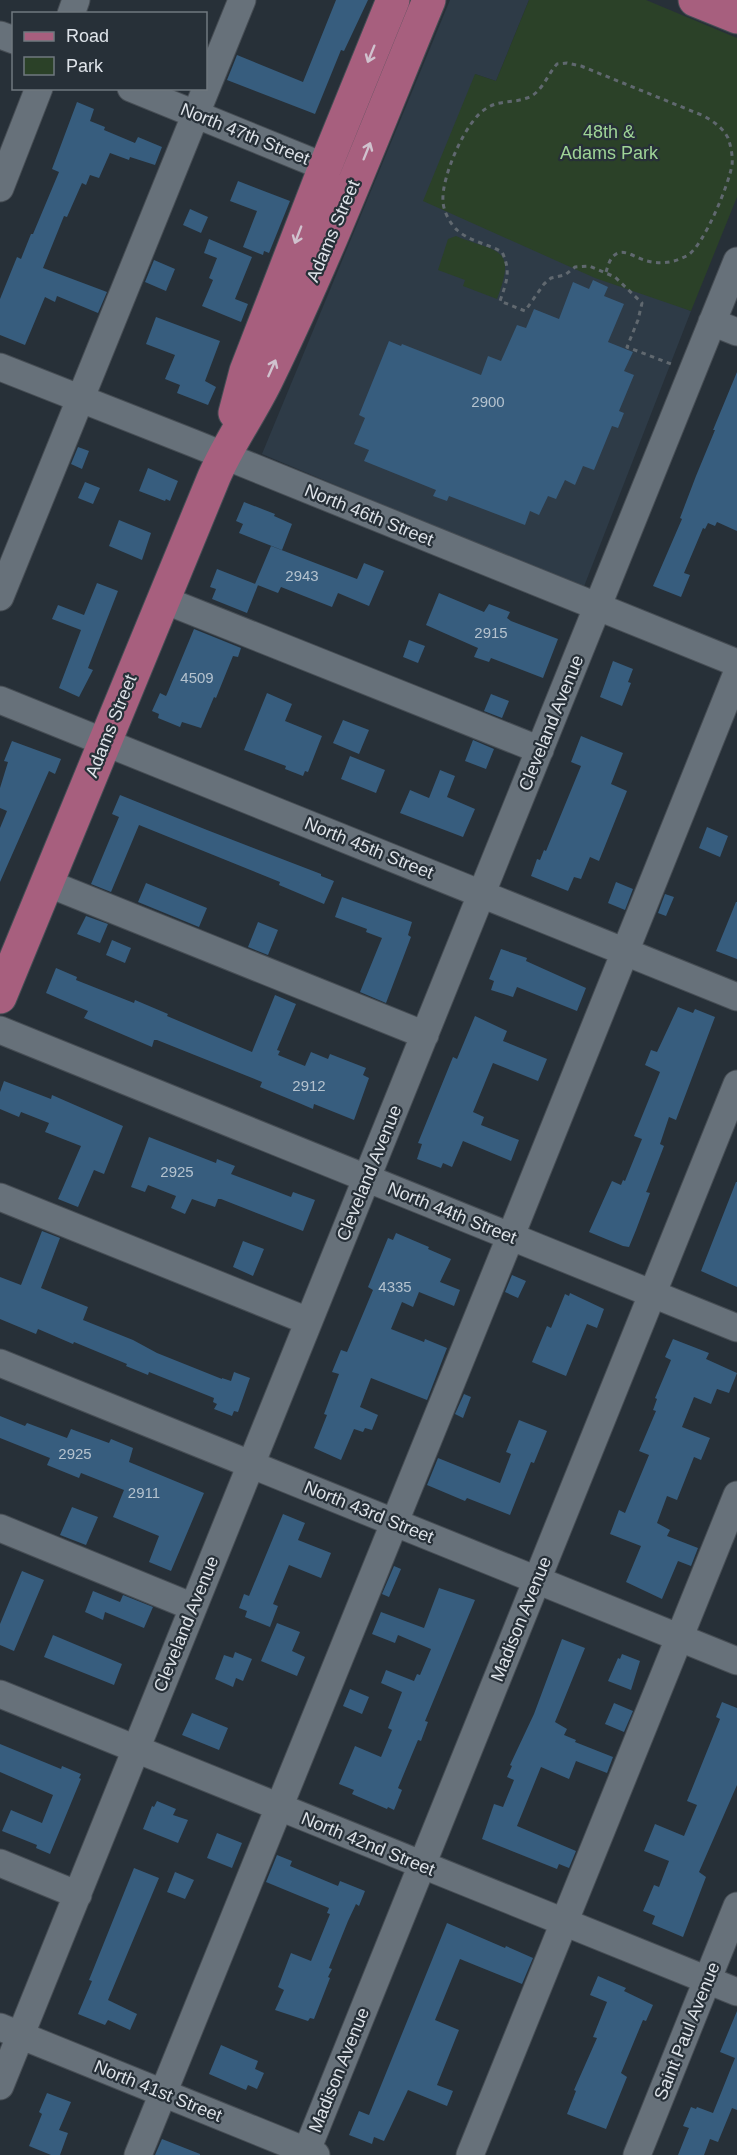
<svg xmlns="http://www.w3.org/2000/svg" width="737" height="2155" viewBox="0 0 737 2155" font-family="Arial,sans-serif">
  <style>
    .built { fill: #2e3b47 }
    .green { fill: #2b4128 }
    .building { fill: #375d7e }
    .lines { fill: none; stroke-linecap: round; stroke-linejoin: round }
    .minor-casing { stroke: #464d54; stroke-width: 29 }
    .major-casing { stroke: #464d54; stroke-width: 35 }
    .path { stroke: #60686f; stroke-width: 3; stroke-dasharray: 4.5 4.5; stroke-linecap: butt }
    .minor { stroke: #67717a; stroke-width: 27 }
    .major { stroke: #a75f7e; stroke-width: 33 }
    .oneway { stroke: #d0c2ce }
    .labels { text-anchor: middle; stroke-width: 4.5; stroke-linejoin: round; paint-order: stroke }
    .number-label { font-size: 15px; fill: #b4c2ce }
    .park-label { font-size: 18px; fill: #9fd497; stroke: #273038 }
    .street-label { font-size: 18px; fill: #dee3e9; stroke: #273038 }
  </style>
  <rect width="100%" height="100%" fill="#273038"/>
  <path class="built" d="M450,0H529L496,81L475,74L599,273L691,311L583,589L262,454Z"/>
  <path class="green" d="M529,0H646L737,38V197L691,311L595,278L423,201L475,74L496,81Z
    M456,236C496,253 518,245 497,299L463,286L465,280L438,270L448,239Z"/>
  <path class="building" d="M336,0H368L344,51L341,50L315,114L227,80L237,55L303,82Z
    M77,102L94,109L90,121L105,127L104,130L135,143L138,137L162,147L155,165L130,157L129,160L110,153L99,178L90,175L86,185L82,183L67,217L64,216L43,268L107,292L98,313L57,296L55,302L45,297L25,345L0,335V299L17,257L21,259L31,234H33L59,172L52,169Z
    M238,181L290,201L269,253L264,251L263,255L243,247L257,211L230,201Z
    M190,209L208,217L201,233L183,225Z
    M209,239L252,257L235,299L248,304L241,322L202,306L213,280L209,278L217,258L204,253Z
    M154,260L175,269L166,291L145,282Z
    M593,280L608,287L604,296L624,304L608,342L633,352L624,371L634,375L619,411L624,413L618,428L612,426L594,470L583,466L575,485L565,480L556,499L548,496L539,515L530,511L525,525L449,496L447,501L433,496L436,490L364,461L369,450L354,444L365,418L359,415L389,341L401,346L402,344L481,375L488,356L501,361L517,325L526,328L534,309L559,319L573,282L589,289Z
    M156,317L220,341L205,381L216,387L208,405L177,393L180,385L165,379L175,355L146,344Z
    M737,372V531L717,522L715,526L708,523L705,529L703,528L684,573L690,575L681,597L653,586L682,519L680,518L696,476L715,430H713Z
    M78,447L89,451L82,469L71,464Z
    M148,468L178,481L170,501L166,499L165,501L139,491Z
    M85,482L100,488L93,504L78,498Z
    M244,502L275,514L274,516L292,524L282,550L239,533L243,524L236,521Z
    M119,520L151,533L142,560L109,546Z
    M271,546L357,579L364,563L384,571L369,606L338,593L332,607L281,587L278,593L255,584Z
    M217,569L258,585L247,613L212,599L216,589L210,587Z
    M97,583L118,591L88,668L93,670L79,697L59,688L81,630L52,619L58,605L84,615Z
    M439,593L484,612L489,604L510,612L507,618L511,621L558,639L543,678L491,658L489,662L474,657L478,648L426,625Z
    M194,629L241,648L238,657L233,656L216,698L214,697L201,728L182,722L180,727L158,718L159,714L152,711L160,693L166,696L167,694Z
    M409,640L425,646L418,663L403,657Z
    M613,661L633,669L628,682L631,683L622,706L600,697Z
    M267,693L292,704L285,721L322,736L308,772L305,771L303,776L285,769L286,766L244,750Z
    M491,694L509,701L502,718L484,711Z
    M343,720L369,730L359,754L333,743Z
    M581,736L623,753L611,784L627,791L599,861L590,857L581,879L574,877L568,891L531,876L537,859L540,860L544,850L546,851L581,766L571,762Z
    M473,740L494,749L486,769L465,761Z
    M12,741L61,759L55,774L49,771L0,882V828L7,811L0,808V788L8,762L4,761Z
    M350,756L385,770L376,793L341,779Z
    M440,770L455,776L447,797L475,809L463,837L400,813L410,790L429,798Z
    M120,795L207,830L321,874V876L334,881L324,904L279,885L280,882L139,825L111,892L91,884L119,817L112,814Z
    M707,827L728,836L720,857L699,848Z
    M616,882L633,889L625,910L608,903Z
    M146,883L207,908L199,927L138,902Z
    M665,894L674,897L666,916L658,913Z
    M342,897L412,922L408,935L411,937L386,1003L360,992L382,938L366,932L367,929L335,917Z
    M736,902H737V959L716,951Z
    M86,916L108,924L100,943L77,934Z
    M258,922L278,930L268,955L248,947Z
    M112,940L131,948L125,963L106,955Z
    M501,949L527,958L526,961L586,988L577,1011L517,987L513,997L491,990L494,981L489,979Z
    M56,968L77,977L76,980L134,1003L135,1000L168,1014L167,1016L252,1052L275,995L296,1004L277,1050L280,1051L278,1055L305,1066L311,1052L328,1059L330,1054L366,1068L363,1075L369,1078L354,1120L314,1104L313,1109L299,1103L260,1087L262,1082L157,1040H154L152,1047L84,1018L88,1011L46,993Z
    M678,1007L693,1013L695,1009L715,1017L676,1120L669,1117L660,1144L664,1146L647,1190L646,1192L650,1193L636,1230L629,1247L623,1246L589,1232L612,1181L621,1185L623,1180L625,1181L642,1139L634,1136L660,1072L645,1065L651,1050L657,1052Z
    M475,1016L507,1031L503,1041L547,1059L538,1081L493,1063L473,1112L484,1117L481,1125L519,1140L511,1161L463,1141L452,1167L443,1163L441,1168L417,1159L422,1144L418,1143L453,1057L457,1059Z
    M4,1081L51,1099L52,1095L123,1126L104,1174L94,1170L78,1207L58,1199L81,1146L45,1132L49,1123L21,1112L19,1117L0,1109V1092Z
    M149,1137L216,1163L217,1159L235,1166L231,1174L291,1197L293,1192L315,1200L303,1231L221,1199H218L215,1207L192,1199L185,1214L171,1208L176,1196L148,1185L145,1192L131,1187Z
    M736,1182H737V1287L701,1271Z
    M42,1231L60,1238L41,1288L88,1307L83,1320L133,1340L157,1353L222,1379V1378L231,1381L234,1372L250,1378L238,1412L234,1411L232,1416L214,1409L217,1404L213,1402L214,1398L149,1372L148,1375L126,1366L127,1364L74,1342L73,1344L38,1329L36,1334L0,1319V1277L21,1285Z
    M396,1233L429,1247L428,1249L451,1259L440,1282L460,1290L454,1306L419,1292L413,1307L402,1302L391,1329L424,1342L425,1339L447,1348L427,1400L371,1378L360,1407L378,1415L372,1430L365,1428L363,1432L354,1429L341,1460L314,1448L327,1415L324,1414L339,1374L332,1372L341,1350L347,1352L373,1290L368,1287L388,1238L393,1240Z
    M243,1241L264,1249L253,1276L233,1267Z
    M512,1275L526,1281L518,1298L505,1292Z
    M570,1293L604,1309L597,1328L587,1324L566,1376L532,1362L547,1326L551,1328L565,1294L569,1296Z
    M673,1339L709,1353L706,1359L737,1373L729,1393L717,1389L711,1404L694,1397L682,1427L710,1438L701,1460L694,1457L677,1500L667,1496L657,1523L670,1530L667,1536L698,1548L691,1566L678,1561L662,1599L626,1582L641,1546L610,1534L619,1510L625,1513L649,1455L639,1451L656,1411L653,1410L657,1399L655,1398L671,1360L665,1357Z
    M464,1394L471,1397L463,1418L455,1414Z
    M0,1416L25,1426L27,1423L67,1438L71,1429L109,1443L111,1439L133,1448L129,1462L204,1493L171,1571L149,1562L159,1536L113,1517L124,1490L81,1473L79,1478L47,1465L50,1458L0,1438Z
    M519,1420L547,1431L534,1463L531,1462L510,1515L467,1498L465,1501L427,1485L438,1458L500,1483L511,1454L506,1452Z
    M72,1507L98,1517L86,1545L60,1535Z
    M283,1514L305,1523L298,1540L331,1553L321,1578L289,1565L273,1604L278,1606L270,1627L245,1617L247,1611L239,1608L244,1594L249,1596Z
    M394,1566L401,1569L389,1597L382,1594Z
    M22,1571L44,1580L14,1651L0,1645V1624Z
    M439,1588L475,1600L425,1721L428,1722L421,1741L418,1740L398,1788L402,1790L394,1810L388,1807L387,1809L352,1794L354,1790L339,1784L355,1746L381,1757L392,1730L388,1728L402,1692L381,1683L386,1670L414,1681L417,1674L420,1675L431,1649L398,1635L395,1643L372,1634L381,1612L424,1628Z
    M93,1591L120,1602L123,1595L153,1607L144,1628L105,1612L103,1620L85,1612Z
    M277,1623L300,1632L292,1651L305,1657L297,1676L261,1661Z
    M53,1635L122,1664L114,1685L44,1657Z
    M562,1639L585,1648L555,1722L567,1729L564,1735L576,1740L575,1742L613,1757L607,1773L576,1761L569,1779L541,1767L517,1826L576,1851L569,1868L559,1864L557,1869L482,1839L494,1804L503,1807L514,1780L507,1777L512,1766L510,1765L534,1714Z
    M235,1652L252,1659L243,1681L236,1678L233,1687L215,1679L224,1655L233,1658Z
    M622,1654L640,1661L631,1690L608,1681L618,1658L620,1659Z
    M350,1689L369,1697L362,1714L343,1706Z
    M722,1702L737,1708V1785L699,1872L706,1877L683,1937L652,1924L655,1916L643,1911L654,1885L659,1887L669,1861L644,1851L655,1824L684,1836L697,1805L687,1801L720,1719L716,1717Z
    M614,1703L633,1711L624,1732L605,1724Z
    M192,1713L228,1728L219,1750L182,1735Z
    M0,1744L61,1769L62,1766L81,1774L79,1778L81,1779L50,1854L36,1848L37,1845L2,1831L11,1810L42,1823L53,1795L0,1772Z
    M157,1801L176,1809L173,1815L188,1820L178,1843L143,1829L152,1806L154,1807Z
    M217,1833L242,1843L232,1868L207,1858Z
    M277,1855L292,1861L290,1866L338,1886L340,1881L365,1891L359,1906L356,1904L348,1921L329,1968L332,1969L328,1977L330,1978L314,2019L310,2018L308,2021L275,2010L284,1990L278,1987L291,1953L311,1961L330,1914L327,1913L329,1908L266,1882Z
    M134,1868L159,1878L108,2000L137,2014L130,2030L108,2020L105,2025L78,2014L92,1981L89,1980Z
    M175,1872L194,1880L185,1899L167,1892Z
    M447,1923L505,1948L506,1946L533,1958L522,1984L460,1959L435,2020L459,2030L437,2085L453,2091L447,2106L408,2090L384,2141L374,2137L372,2144L349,2135L359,2111L369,2115Z
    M598,1976L626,1988L624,1991L653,2005L646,2021L643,2020L621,2073L627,2077L606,2129L567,2114L576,2091L574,2090L597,2038L593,2037L607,2002L590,1995Z
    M737,2011V2110L732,2108L718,2142L710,2139L704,2155H678L688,2130L689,2128L683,2126L691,2107L696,2109L697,2107L713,2113L735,2058L720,2052Z
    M221,2045L258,2061L255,2069L264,2073L257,2089L248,2085L246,2090L209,2074Z
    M47,2093L71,2102L59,2130L68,2133L60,2155H51L29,2146L42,2114L39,2112Z
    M162,2139L200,2154V2155H155Z"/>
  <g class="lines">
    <defs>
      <path id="minor" d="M71,14L76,0
        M0,35L14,40
        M131,88L325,167
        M0,188L39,88
        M712,322L737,332
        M0,367L193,443L737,663
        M0,597L242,0
        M164,600L540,750
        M0,700L737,997
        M47,883L425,1035
        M0,1030L737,1328
        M0,1197L308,1321
        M0,1363L737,1661
        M0,1528L193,1607
        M0,1694L737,1992
        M0,1863L78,1895
        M0,2027L316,2155
        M0,2086L737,261
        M138,2155L518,1218L737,673
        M305,2155L737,1084
        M470,2155L737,1495
        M637,2155L737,1906"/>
      <path id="major" d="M695,0L737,17
        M235,413L246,371L325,167L393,0
        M0,997L214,477C229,442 252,411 268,377C328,254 377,126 429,0"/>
    </defs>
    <use href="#minor" class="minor-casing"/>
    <use href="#major" class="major-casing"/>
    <path class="path" d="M606,272C608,266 610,256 618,253C626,250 637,258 644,260C658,265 675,263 688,255C704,245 729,184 732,165C733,157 731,146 728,138C723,128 714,122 704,116L581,66L567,63L557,64C547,75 542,93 527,98C514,103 499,100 487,108C466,119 441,178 443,201C443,210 450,224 457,230C469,241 488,244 502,252C511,271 507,281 500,301L525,311L544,284L551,278L565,275L575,267L589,266L615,277L642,303L638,320L627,347L671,364"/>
    <use href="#minor" class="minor"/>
    <use href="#major" class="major"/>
  </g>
  <defs><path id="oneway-shaft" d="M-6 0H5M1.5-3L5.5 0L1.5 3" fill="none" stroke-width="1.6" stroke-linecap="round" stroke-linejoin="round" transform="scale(1.5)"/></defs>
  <g class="oneway">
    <use href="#oneway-shaft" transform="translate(371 54) rotate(112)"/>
    <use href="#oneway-shaft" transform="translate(367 151) rotate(-68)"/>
    <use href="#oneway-shaft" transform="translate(298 235) rotate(111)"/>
    <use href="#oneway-shaft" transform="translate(272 368) rotate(-66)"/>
  </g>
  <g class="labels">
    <g class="number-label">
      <text x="488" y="407">2900</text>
      <text x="302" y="581">2943</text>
      <text x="491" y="638">2915</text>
      <text x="197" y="683">4509</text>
      <text x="309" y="1091">2912</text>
      <text x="177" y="1177">2925</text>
      <text x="395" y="1292">4335</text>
      <text x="75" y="1459">2925</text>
      <text x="144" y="1498">2911</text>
    </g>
    <g class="park-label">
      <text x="609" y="138">48th &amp;<tspan x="609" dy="21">Adams Park</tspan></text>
    </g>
    <g class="street-label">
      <text transform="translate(245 134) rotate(22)" y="6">North 47th Street</text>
      <text transform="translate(333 231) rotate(-67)" y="6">Adams Street</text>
      <text transform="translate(369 515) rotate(22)" y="6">North 46th Street</text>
      <text transform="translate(551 723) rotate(-68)" y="6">Cleveland Avenue</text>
      <text transform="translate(111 726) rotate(-68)" y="6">Adams Street</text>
      <text transform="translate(369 848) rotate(22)" y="6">North 45th Street</text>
      <text transform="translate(369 1173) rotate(-68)" y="6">Cleveland Avenue</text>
      <text transform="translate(452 1213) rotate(22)" y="6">North 44th Street</text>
      <text transform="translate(369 1512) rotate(22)" y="6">North 43rd Street</text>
      <text transform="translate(521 1619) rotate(-68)" y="6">Madison Avenue</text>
      <text transform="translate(186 1624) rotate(-68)" y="6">Cleveland Avenue</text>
      <text transform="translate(368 1844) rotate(22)" y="6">North 42nd Street</text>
      <text transform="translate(687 2031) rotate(-68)" y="6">Saint Paul Avenue</text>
      <text transform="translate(339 2070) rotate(-68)" y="6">Madison Avenue</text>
      <text transform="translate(158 2091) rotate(22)" y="6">North 41st Street</text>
    </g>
  </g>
  <rect x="12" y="12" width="195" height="78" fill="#273038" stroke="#70787f" stroke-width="1.5"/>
  <rect x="24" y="32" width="30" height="9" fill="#a75f7e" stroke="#70787f" stroke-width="1.5"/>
  <text x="66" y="42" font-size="18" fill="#dee3e9">Road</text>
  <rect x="24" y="57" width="30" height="18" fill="#2b4128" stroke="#70787f" stroke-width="1.5"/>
  <text x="66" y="72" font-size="18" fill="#dee3e9">Park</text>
</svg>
